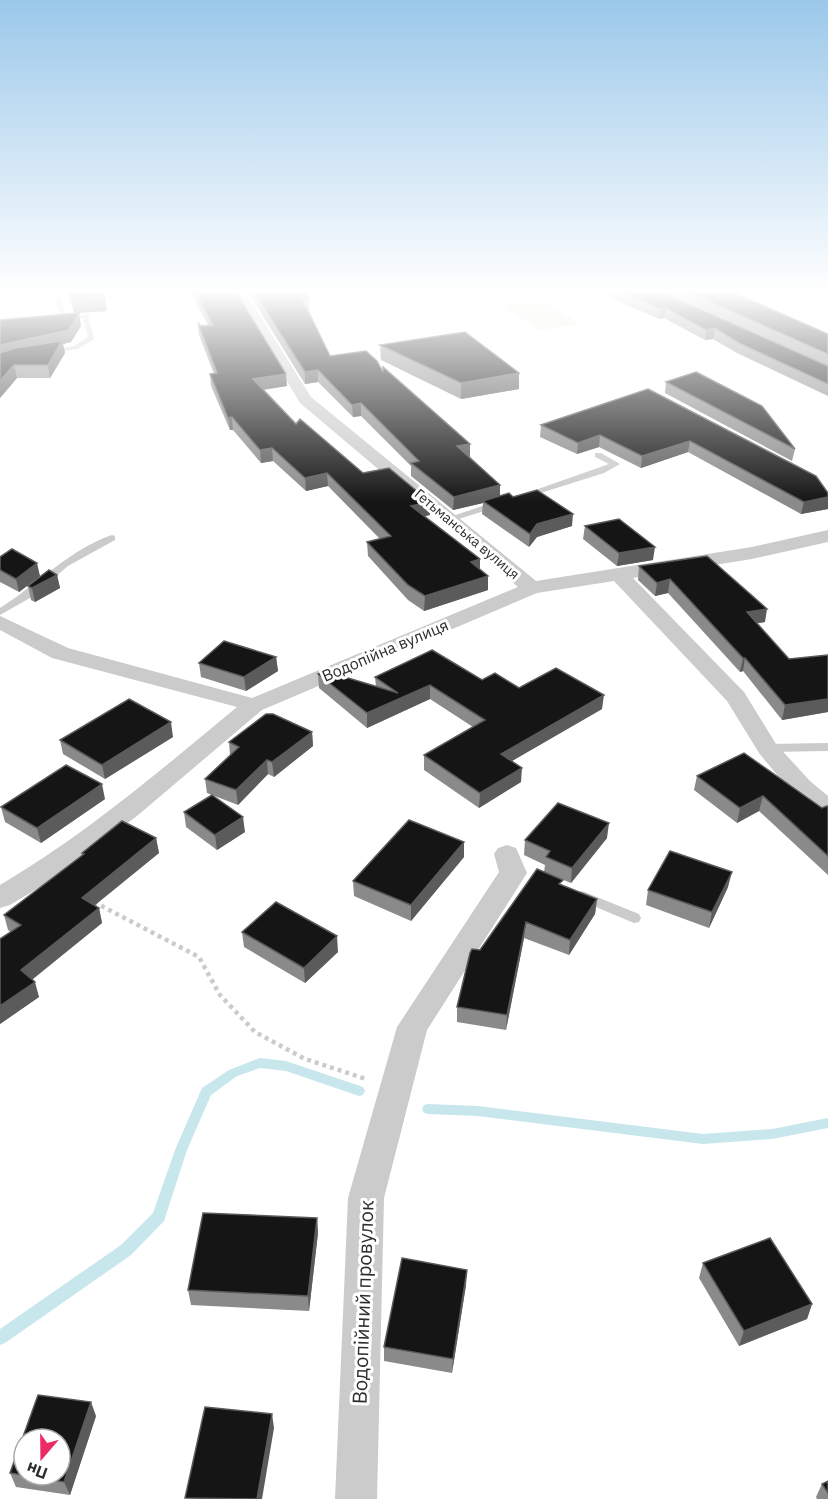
<svg xmlns="http://www.w3.org/2000/svg" width="828" height="1499" viewBox="0 0 828 1499" font-family="'IBM Plex Sans',sans-serif">
  <style>
    .green { fill: #e8ecdb }
    .lines { fill: none; stroke-linecap: round; stroke-linejoin: round }
    .stream { fill: #c7e7ed; fill-rule: evenodd }
    .path { stroke: #cbcbcb; stroke-width: 4.5; stroke-dasharray: 4 4; stroke-linecap: butt }
    .lane { fill: #cbcbcb; fill-rule: evenodd }
    .street { fill: #cbcbcb; fill-rule: evenodd }
    .wall { fill: #8a8a8a }
    .shaded-wall { fill: #5b5b5b }
    .building { fill: #151515; stroke: #5b5b5b; stroke-width: 1.5; fill-rule: evenodd }
    .labels { text-anchor: middle; stroke-width: 6; stroke-linejoin: round; paint-order: stroke }
    .far-street-label { font-size: 14px; fill: #2e2e2e; stroke: #fff }
    .street-label { font-size: 16px; fill: #2e2e2e; stroke: #fff }
    .near-street-label { font-size: 20px; fill: #2e2e2e; stroke: #fff }
  </style>
  <rect width="100%" height="100%" fill="#fff"/>
  <path class="green" d="M542,299L580,324L539,330L502,305Z"/>
  <g class="lines">
    <path class="stream" d="M260,1058L286,1061L363,1087L365,1091L363,1095L359,1096L286,1071L260,1068L237,1076L211,1095L187,1150L164,1221L131,1255L5,1343L0,1345V1329L121,1245L153,1213L175,1150L202,1088L229,1070Z
      M428,1104L478,1106L703,1134L772,1129L828,1118V1128L772,1139L703,1144L478,1116L428,1114L424,1113L422,1109L424,1105Z"/>
    <path class="path" d="M94,902L199,957L220,995L255,1032L305,1059L366,1079"/>
    <path class="lane" d="M53,292H59L66,316L88,315L94,339L78,349L46,353V351L74,346L88,337L83,318L61,319Z
      M595,453H601L620,464L604,473L528,497H522L521,495L609,464L595,457Z
      M497,501L500,502V506L449,522L444,519Z
      M112,535L115,536V540L68,566L30,598L0,615V608C37,585 70,549 112,535Z
      M828,743V751L767,752L761,748L767,744Z
      M582,891L639,914L641,918L639,922L634,923L577,899L575,896L577,893Z"/>
    <path class="street" d="M233,292H245L311,397L536,581L752,547L828,530V542L752,559L633,578L744,692L776,744L810,781L828,796V817L819,815L792,793L759,753L727,701L614,581L537,593L262,710L137,816L50,881L10,905L0,908V885C85,835 161,770 237,707L52,658L0,630V616L68,648L252,698L518,587L300,403Z
      M459,292H472L473,294L467,298Z
      M507,845L516,848L527,873L427,1030L384,1198L377,1499H335L348,1198L397,1027L499,872L494,854L498,848Z"/>
  </g>
  <path class="wall" d="M67,292H103L107,311L74,313Z
    M190,292H236L287,386L263,390L296,424L363,473L430,502V515L425,516L480,569L488,590L424,611L408,600L368,556L367,542L380,539L328,486L306,491L273,461L261,463L233,430H230L211,386L210,374H214L199,335L198,323L201,326L208,325Z
    M248,292H305L309,298V309H307L330,356L383,372L470,444V457H469L500,496L513,497L572,526L537,537L529,547L482,514L483,503L453,510L411,476V466L361,416L353,417L318,382L305,384Z
    M598,292H662L828,366V396L737,353L713,339L705,340L664,318L659,319Z
    M665,292H732L828,334V366Z
    M0,320L81,326L71,342L63,344L65,353L50,378H17L0,398Z
    M380,345L519,373V389L461,399L381,360Z
    M666,382L795,449L792,461L665,393Z
    M648,389L828,509L801,514L688,452L641,468L599,447L577,454L540,437L541,425Z
    M585,526L653,560L617,566L583,539Z
    M707,556L765,622L757,623L789,659L828,655V712L782,720L743,671L740,672L668,593L655,596L638,580L639,566Z
    M0,557L40,576L19,592L0,582Z
    M57,575L60,588L35,602L31,600L28,586Z
    M276,657L278,671L246,691L201,677L199,663Z
    M318,674L376,687L375,677L482,680L519,688L602,709L512,761L521,782L479,808L424,770V755L473,727L430,699L367,728L319,688Z
    M312,732L313,746L274,777L268,774L238,805L207,793L205,779L230,755L229,742Z
    M173,737L105,779L63,754L60,740Z
    M697,776L822,808L828,807V875L759,811L737,823L694,790Z
    M105,799L41,843L5,822L1,807Z
    M184,812L245,832L217,850L186,827Z
    M156,838L159,853L94,906L99,908L102,923L32,980L39,997L0,1024V939L11,932L8,930L4,915L82,856V853Z
    M607,838L571,883L544,872L545,865L524,855L525,840Z
    M464,857L411,921L354,896L353,881Z
    M562,886L597,899L595,914L569,955L524,938L506,1030L457,1022V1007L480,950Z
    M728,887L709,928L646,905L648,890Z
    M242,932L338,952L305,983L244,947Z
    M317,1218L318,1233L309,1311L191,1305L188,1290Z
    M703,1263L812,1304L807,1319L739,1346L699,1278Z
    M466,1285L452,1373L384,1361V1347Z
    M96,1416L70,1495L16,1487L10,1473Z
    M828,1481V1499H817L816,1497L822,1484Z"/>
  <path class="shaded-wall" d="M105,297L107,311L74,313L71,299Z
    M666,308L664,318L659,319L661,309Z
    M79,313L81,326L71,342L63,344L65,353L50,378L48,365L0,358V345Z
    M715,328L713,339L705,340L706,330Z
    M14,365L17,378L0,398V381Z
    M318,370V382L305,384V372Z
    M519,373V389L461,399V383Z
    M286,374L287,386L254,391L253,379Z
    M361,403V416L353,417L352,405Z
    M232,417L233,430H230L228,418Z
    M600,435L599,447L577,454L578,443Z
    M690,441L688,452L641,468L642,456Z
    M470,444V457L456,459L457,446Z
    M272,448L273,461L261,463L260,450Z
    M327,473L328,486L306,491L305,478Z
    M500,485V498L483,501V503L453,510L454,497Z
    M828,497V509L801,514L804,502Z
    M430,502V515L411,519V506Z
    M573,514L572,526L537,537L529,547L530,534L537,524Z
    M655,547L653,560L617,566L619,553Z
    M480,559V573L471,562Z
    M37,563L40,576L19,592L16,579Z
    M57,575L60,588L35,602L32,588Z
    M488,576V590L424,611L425,596Z
    M670,579L668,593L655,596L657,583Z
    M767,609L765,622L744,625L747,612Z
    M276,657L278,671L246,691L244,677Z
    M743,658H745L743,671L740,672Z
    M430,685V699L367,728V713Z
    M604,695L602,709L500,768L501,754Z
    M828,699V712L782,720L785,705Z
    M171,722L173,737L105,779L102,765Z
    M312,732L313,746L274,777L272,762Z
    M267,760L268,774L238,805L236,790Z
    M522,768L521,782L479,808L480,793Z
    M102,784L105,799L41,843L37,828Z
    M763,796L759,811L737,823L740,808Z
    M243,817L245,832L217,850L215,835Z
    M609,823L607,838L571,883L572,868Z
    M156,838L159,853L85,913L82,898Z
    M464,842V857L411,921V905Z
    M732,872L728,887L709,928L712,912Z
    M597,899L595,914L569,955L570,940Z
    M99,908L102,923L25,985L21,970Z
    M526,922L524,938L506,1030L507,1015Z
    M337,936L338,952L305,983L304,968Z
    M35,982L39,997L0,1024V1006Z
    M317,1218L318,1233L309,1311L308,1296Z
    M467,1270L466,1285L452,1373L453,1359Z
    M812,1304L807,1319L739,1346L744,1331Z
    M91,1402L96,1416L70,1495L64,1482Z
    M272,1414L274,1428L262,1499H257Z"/>
  <path class="building" d="M69,292H103L105,297L71,299Z
    M195,292H236L286,374L253,379L296,424L300,419L363,473L389,468L430,502L411,506L480,559L471,562L488,576L425,596L408,585L367,542L391,536L327,473L305,478L272,448L260,450L232,417L228,418L210,374L217,373L198,323L201,326L213,325Z
    M254,292H305L309,298H302L330,356L366,351L377,361L383,372V367L470,444L457,446L500,485L454,497L411,463L419,461L361,403L352,405L318,370L305,372Z
    M622,292H662L828,366V384L739,343L715,328L706,330L666,308L661,309Z
    M688,292H732L828,334V354Z
    M79,313L69,330L0,345V320Z
    M465,332L519,373L461,383L380,345Z
    M62,341L48,365H14L0,381V353L15,348Z
    M696,372L762,406L795,449L666,382Z
    M648,389L816,476L828,493V497L804,502L690,441L642,456L600,435L578,443L541,425Z
    M537,490L573,514L537,524L530,534L483,501L509,493L513,497Z
    M619,519L655,547L619,553L585,526Z
    M12,549L37,563L16,579L0,570V557Z
    M707,556L767,609L747,612L789,659L828,655V699L785,705L745,658H743L670,579L657,583L639,566Z
    M49,570L57,575L32,588L28,586Z
    M224,641L276,657L244,677L199,663Z
    M432,650L482,680L495,673L519,688L556,668L604,695L501,754L522,768L480,793L424,755L485,720L430,685L367,713L318,674L325,671L398,693L375,677Z
    M129,699L171,722L102,765L60,740Z
    M266,714H273L312,732L272,762L267,760L236,790L205,779L239,747L229,742Z
    M744,753L822,808L827,806L828,807V856L763,796L740,808L697,776Z
    M66,765L102,784L37,828L1,807Z
    M212,795L243,817L215,835L184,812Z
    M558,803L609,823L572,868L546,857L550,851L525,840Z
    M409,820L464,842L411,905L353,881Z
    M122,821L156,838L82,898L99,908L21,970L35,982L0,1006V939L21,925L4,915L84,854L82,853Z
    M670,851L732,872L712,912L648,890Z
    M537,869L563,880L559,884L597,899L570,940L526,922L507,1015L457,1007L470,953L472,949L480,950Z
    M276,902L337,936L304,968L242,932Z
    M203,1213L317,1218L308,1296L188,1290Z
    M770,1238L812,1304L744,1331L703,1263Z
    M402,1258L467,1270L453,1359L384,1347Z
    M38,1395L91,1402L64,1482L10,1473ZM24,1439H60V1475H24Z
    M205,1407L272,1414L257,1499L185,1498Z
    M828,1481V1493L822,1484Z"/>
  <linearGradient id="sky" x2="0" y2="1"><stop stop-color="#9bc8ea"/><stop offset="0.58" stop-color="#fff"/><stop offset="1" stop-color="#fff" stop-opacity="0"/></linearGradient>
  <rect width="828" height="502" fill="url(#sky)"/>
  <g class="labels">
    <g class="far-street-label">
      <text transform="translate(467 534) rotate(40)" y="5">Гетьманська вулиця</text>
    </g>
    <g class="street-label">
      <text transform="translate(385 650) rotate(-23)" y="6">Водопійна вулиця</text>
    </g>
    <g class="near-street-label">
      <text transform="translate(363 1302) rotate(-88)" y="7">Водопійний провулок</text>
    </g>
  </g>
  <g transform="translate(42 1457) rotate(200)"><circle r="28" fill="#ffffff" stroke="#ababab" stroke-width="1.5"/>
  <path d="M0-4.5L10 22L0 15L-10 22Z" fill="#eb2b65"/>
  <text y="-9" font-size="16" font-weight="bold" text-anchor="middle" fill="#2e2e2e">Пн</text>
  </g>
</svg>
